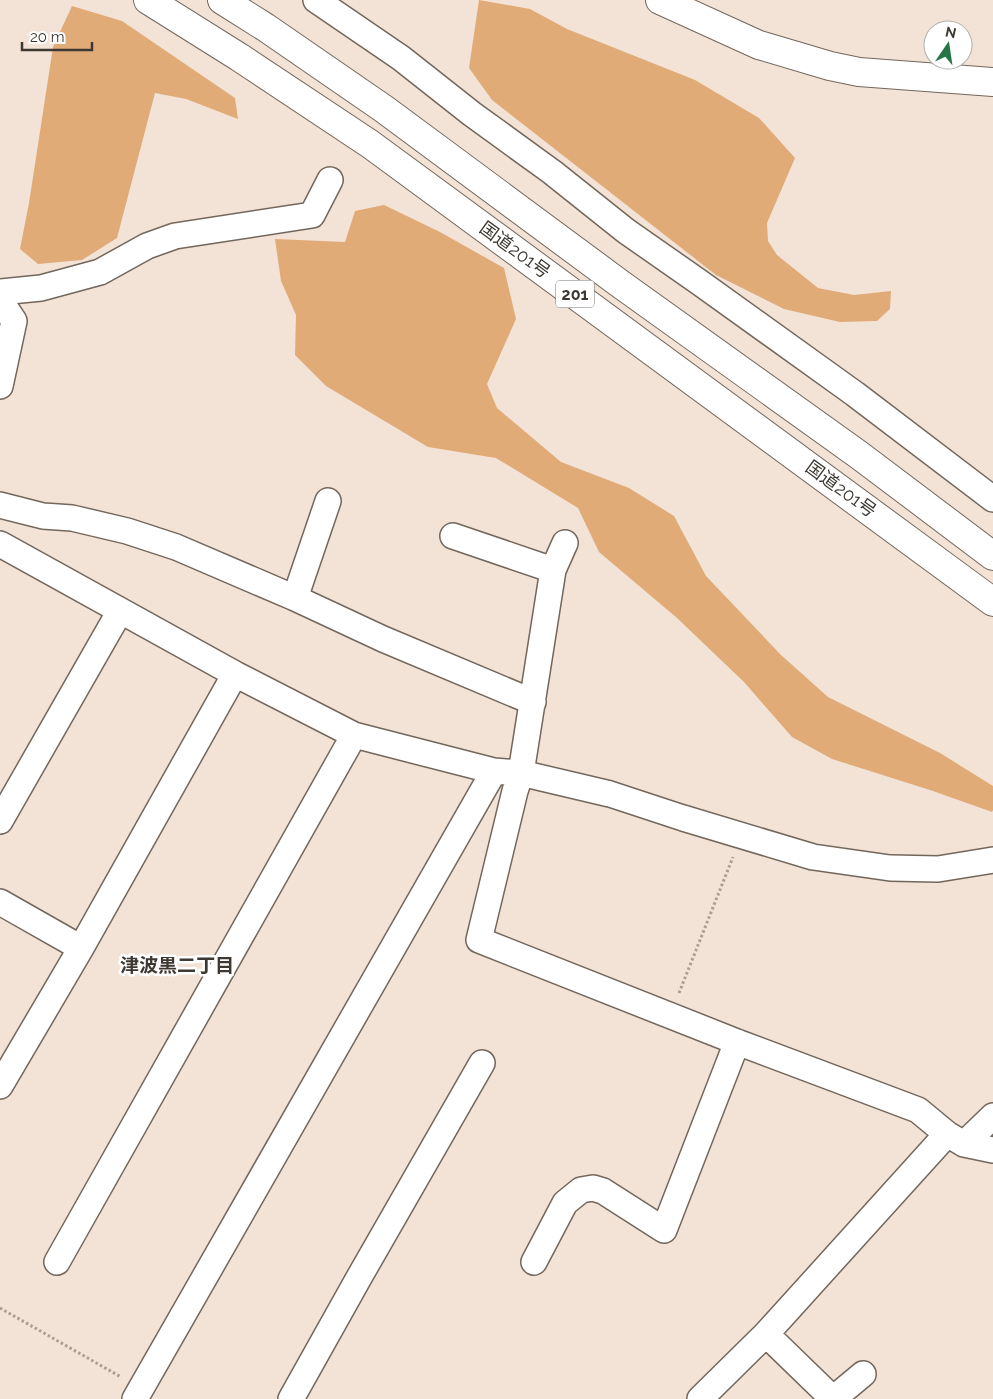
<svg xmlns="http://www.w3.org/2000/svg" width="993" height="1399" viewBox="0 0 993 1399" font-family="Raleway,'Noto Sans JP',sans-serif">
  <style>
    .forest { fill: #e1ab77 }
    .lines { fill: none; stroke-linecap: round; stroke-linejoin: round }
    .street-casing { stroke: #73665b; stroke-width: 28 }
    .secondary-casing { stroke: #73665b; stroke-width: 30 }
    .highway-casing { stroke: #73665b; stroke-width: 30 }
    .path { stroke: #a99e94; stroke-width: 3; stroke-dasharray: 2.5 2.5; stroke-linecap: butt }
    .street { stroke: #fff; stroke-width: 25 }
    .secondary { stroke: #fff; stroke-width: 28 }
    .highway { stroke: #fff; stroke-width: 28 }
    .labels { text-anchor: middle; stroke-width: 5; stroke-linejoin: round; paint-order: stroke }
    .shield { fill: #fff; stroke: #777470; stroke-width: 1 }
    .shield-label { font-size: 16px; font-weight: bold; fill: #3d3832 }
    .street-label { font-size: 18px; fill: #3d3832; stroke: #fff }
    .neighbourhood-label { font-size: 19px; font-weight: bold; fill: #3d3832; stroke: #fff }
  </style>
  <rect width="100%" height="100%" fill="#f2e3d6"/>
  <path class="forest" d="M479,0L530,9L567,29L695,80L759,118L795,158L767,223L768,241L777,255L818,288L854,295L891,291L890,309L877,321L840,322L784,309L716,275L492,100L469,68Z
    M72,6L122,21L235,98L238,119L186,99L155,93L117,238L82,260L38,264L20,249L29,203L53,47Z
    M384,205L440,232L504,268L516,319L487,384L497,408L561,462L629,488L674,516L706,576L781,655L828,697L940,753L993,786V810L992,812L933,791L832,759L792,737L744,682L677,618L599,552L578,508L496,458L428,447L326,386L295,355L296,315L281,281L275,239L345,242L355,211Z"/>
  <g class="lines">
    <defs>
      <path id="street" d="M316,0L401,58L472,114L552,172L626,231L699,282L855,394L993,499
        M0,292L41,288L100,272L147,246L175,236L312,215L330,180
        M0,300L14,321L0,386
        M0,505L43,516L72,518L127,531L176,547L295,598L383,639L533,702
        M453,536L553,570
        M565,543L553,570L521,773L515,791L479,940L737,1042L918,1110L947,1134L964,1144L993,1150
        M0,544L235,674L354,735L494,771L521,773L610,794L683,818L813,857L890,868L938,869L993,860
        M295,598L328,501
        M0,821L120,611
        M0,902L81,948
        M0,1086L81,948L235,674
        M964,1144L993,1116
        M57,1262L354,735
        M534,1262L565,1203L581,1190L593,1188L603,1191L664,1230L737,1042
        M766,1334L833,1399
        M135,1399L494,771
        M291,1399L361,1274L482,1063
        M700,1399L766,1334L947,1134
        M833,1399L863,1374"/>
      <path id="secondary" d="M660,0L759,45L830,66L859,72L993,82"/>
      <path id="highway" d="M148,0L239,57L370,144L993,602
        M222,0L265,27L384,109L619,283L859,455L993,556"/>
    </defs>
    <use href="#street" class="street-casing"/>
    <use href="#secondary" class="secondary-casing"/>
    <use href="#highway" class="highway-casing"/>
    <path class="path" d="M679,993L733,857
      M0,1308L121,1377"/>
    <use href="#street" class="street"/>
    <use href="#secondary" class="secondary"/>
    <use href="#highway" class="highway"/>
  </g>
  <g class="labels">
    <rect class="shield" x="556" y="280.5" width="38" height="27" rx="4"/>
    <g class="shield-label">
      <text x="575" y="300">201</text>
    </g>
    <g class="street-label">
      <text transform="translate(515 250) rotate(36)" y="6">国道201号</text>
      <text transform="translate(841 489) rotate(36)" y="6">国道201号</text>
    </g>
    <g class="neighbourhood-label">
      <text x="177" y="972">津波黒二丁目</text>
    </g>
  </g>
  <g transform="translate(948 45) rotate(13)"><circle r="24" fill="#ffffff" stroke="#b1afad"/>
  <path d="M0-4L9 19L0 12L-9 19Z" fill="#257647"/>
  <text y="-8" font-size="14" font-weight="bold" text-anchor="middle" fill="#3d3832">N</text>
  </g>
  <path d="M22 42v8h70v-8" fill="none" stroke="#3d3832" stroke-width="2.5"/>
  <text x="30" y="42" font-size="15" fill="#3d3832" stroke="#ffffff" stroke-width="4" paint-order="stroke">20 m</text>
</svg>
